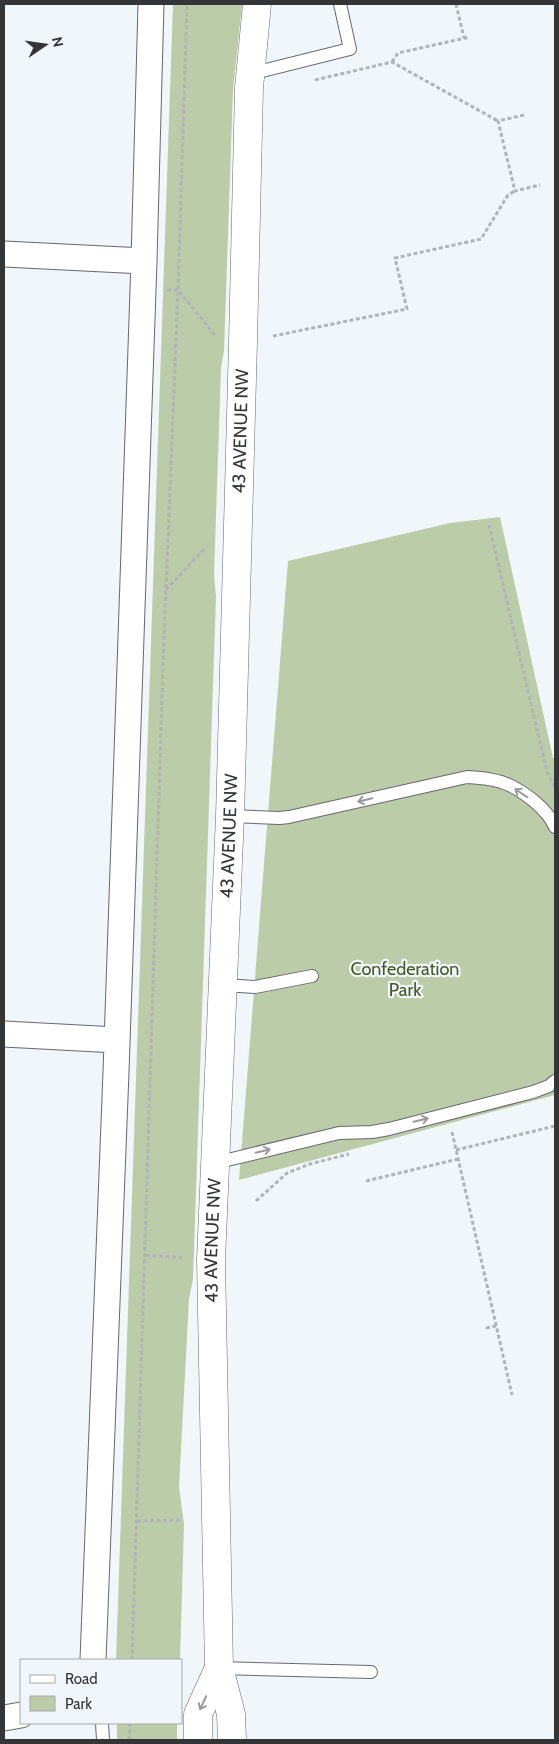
<svg xmlns="http://www.w3.org/2000/svg" width="559" height="1744" viewBox="0 0 559 1744" font-family="Cabin,sans-serif">
  <style>
    .green { fill: #bccba8 }
    .lines { fill: none; stroke-linecap: round; stroke-linejoin: round }
    .service-casing { stroke: #66696e; stroke-width: 14 }
    .minor-casing { stroke: #66696e; stroke-width: 27 }
    .tertiary-casing { stroke: #66696e; stroke-width: 29 }
    .path { stroke: #b1b5b9; stroke-width: 3; stroke-dasharray: 4 2.5; stroke-linecap: butt }
    .service { stroke: #fff; stroke-width: 12 }
    .minor { stroke: #fff; stroke-width: 25 }
    .tertiary { stroke: #fff; stroke-width: 28 }
    .oneway { stroke: #999a9b }
    .labels { text-anchor: middle; stroke-width: 4.5; stroke-linejoin: round; paint-order: stroke }
    .street-label { font-size: 18px; fill: #333537; stroke: #f1f6fb }
    .park-label { font-size: 18px; fill: #465925; stroke: #f1f6fb }
  </style>
  <rect width="100%" height="100%" fill="#f1f6fb"/>
  <path class="green" d="M173,4H242L233,90L224,351L221,368L214,575L216,597L193,1279L189,1299L179,1487L184,1524L180,1660H116Z
    M500,517L553,758H555V1095L239,1180L288,561L450,523Z
    M117,1723H177V1740H117Z"/>
  <g class="lines">
    <defs>
      <path id="service" d="M250,74L350,49L340,4
        M230,816L279,818L289,817L467,777C481,778 496,779 509,785C526,793 548,810 555,827
        M223,985L255,987L312,976
        M215,1163L339,1133L372,1132L389,1129L533,1092L549,1086L555,1081
        M219,1668L371,1672
        M102,1723L103,1740"/>
      <path id="minor" d="M4,254L144,261
        M4,1034L117,1040
        M93,1660L116,1072L144,261L151,4
        M4,1718L21,1715"/>
      <g id="tertiary">
        <path d="M198,1740V1714L219,1668"/>
        <path id="s1" d="M232,1740L231,1714L219,1668L211,1260L230,816L243,342L249,88L257,4"/>
      </g>
    </defs>
    <use href="#service" class="service-casing"/>
    <use href="#minor" class="minor-casing"/>
    <use href="#tertiary" class="tertiary-casing"/>
    <path class="path" d="M456,4L464,38
      M392,62L398,53L470,37
      M315,80L392,62L498,121
      M524,115L498,121L515,191L540,185
      M167,290H178L216,336
      M273,336L407,309L395,258L481,239L508,195L515,191
      M489,525L547,772L555,788
      M166,590L205,548
      M452,1132L512,1395
      M456,1150L555,1126
      M366,1181L458,1159
      M256,1201L287,1173L310,1164L349,1154
      M146,1255L185,1258
      M486,1328L496,1326
      M137,1521L182,1520
      M132,1660L163,664L178,290L187,4
      M129,1740L130,1723"/>
    <use href="#service" class="service"/>
    <use href="#minor" class="minor"/>
    <use href="#tertiary" class="tertiary"/>
  </g>
  <defs><path id="oneway-shaft" d="M-6 0H5M1.5-3L5.5 0L1.5 3" fill="none" stroke-width="1.6" stroke-linecap="round" stroke-linejoin="round" transform="scale(1.25)"/></defs>
  <g class="oneway">
    <use href="#oneway-shaft" transform="translate(521 793) rotate(-146)"/>
    <use href="#oneway-shaft" transform="translate(365 800) rotate(167)"/>
    <use href="#oneway-shaft" transform="translate(421 1120) rotate(-14)"/>
    <use href="#oneway-shaft" transform="translate(263 1151) rotate(-14)"/>
    <use href="#oneway-shaft" transform="translate(203 1703) rotate(115)"/>
  </g>
  <g class="labels">
    <g class="street-label">
      <text dy="6" stroke="none"><textPath href="#s1" startOffset="1311">43 AVENUE NW</textPath></text>
      <text dy="6" stroke="none"><textPath href="#s1" startOffset="906">43 AVENUE NW</textPath></text>
      <text dy="6" stroke="none"><textPath href="#s1" startOffset="501">43 AVENUE NW</textPath></text>
    </g>
    <g class="park-label">
      <text x="405" y="975">Confederation<tspan x="405" dy="21">Park</tspan></text>
    </g>
  </g>
  <rect width="559" height="1744" fill="none" stroke="#333537" stroke-width="10"/>
  <rect x="20" y="1659" width="162" height="65" fill="#f1f6fb" stroke="#a5a9ad"/>
  <rect x="30" y="1675" width="25" height="8" fill="#ffffff" stroke="#a5a9ad"/>
  <text x="65" y="1684" font-size="15" fill="#333537">Road</text>
  <rect x="30" y="1696" width="25" height="15" fill="#bccba8" stroke="#a5a9ad"/>
  <text x="65" y="1709" font-size="15" fill="#333537">Park</text>
  <g transform="translate(45 45) rotate(77)" stroke="#f1f6fb" stroke-width="4" paint-order="stroke">
  <path d="M0-4L9 19L0 12L-9 19Z" fill="#333537"/>
  <text y="-8" font-size="14" font-weight="bold" text-anchor="middle" fill="#333537">N</text>
  </g>
</svg>
